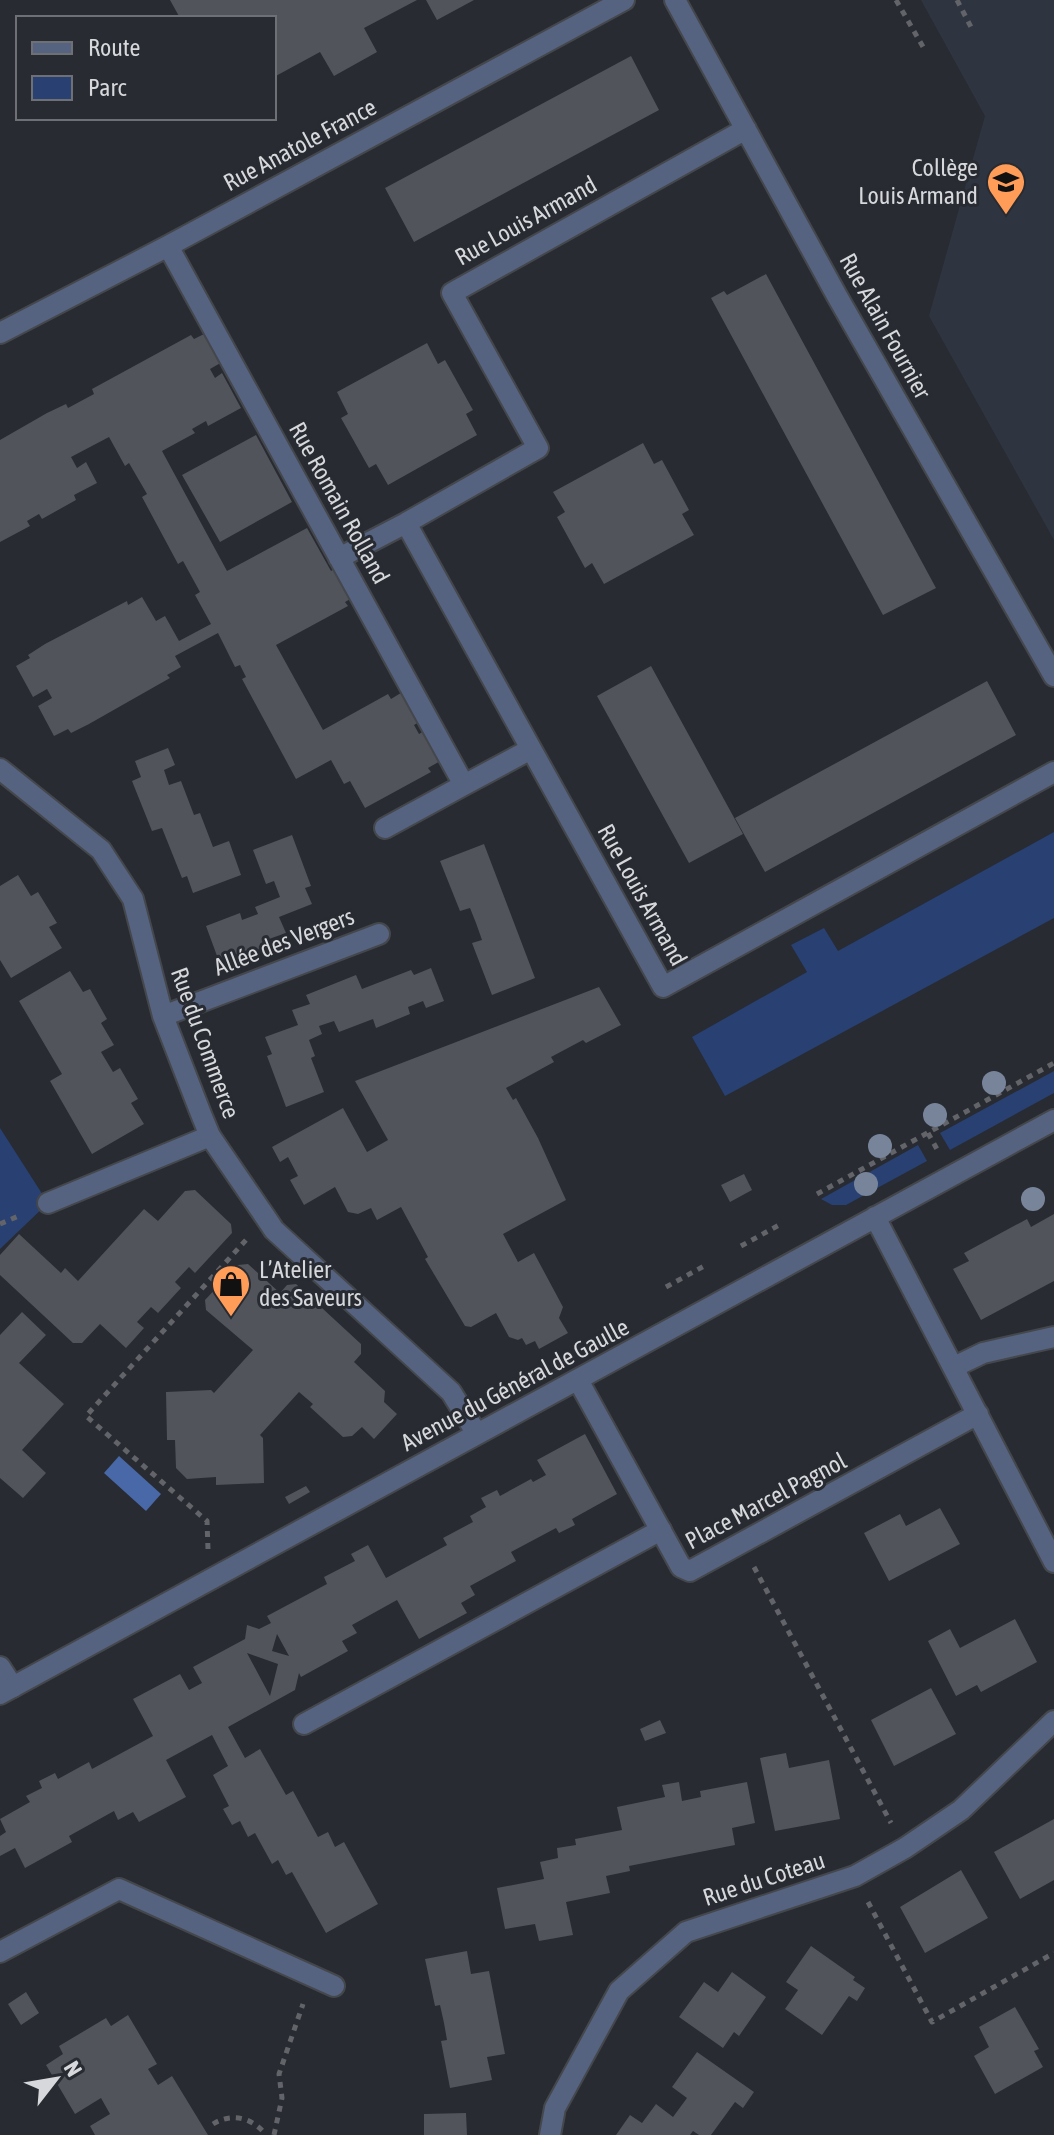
<svg xmlns="http://www.w3.org/2000/svg" width="1054" height="2135" viewBox="0 0 1054 2135" font-family="'Asap Condensed',sans-serif">
  <style>
    .built { fill: #2f3540 }
    .green { fill: #284072 }
    .water { fill: #4968a8 }
    .building { fill: #51545a; fill-rule: evenodd }
    .lines { fill: none; stroke-linecap: round; stroke-linejoin: round }
    .service-casing { stroke: #44474c; stroke-width: 24 }
    .minor-casing { stroke: #44474c; stroke-width: 24 }
    .path { stroke: #62646a; stroke-width: 5; stroke-dasharray: 6 6; stroke-linecap: butt }
    .service { stroke: #556380; stroke-width: 20 }
    .minor { stroke: #556380; stroke-width: 20 }
    .tree { fill: #78849a }
    .labels { text-anchor: middle; stroke-width: 6; stroke-linejoin: round; paint-order: stroke }
    .street-label { font-size: 24px; fill: #d6d8dc; stroke: #282b31 }
    .poi-label { font-size: 24px; fill: #d6d8dc; stroke: #282b31; text-anchor: end }
  </style>
  <rect width="100%" height="100%" fill="#282b31"/>
  <path class="built" d="M921,0H1054V540L929,316L985,116Z"/>
  <path class="green" d="M1054,832V918L725,1096L692,1037L807,972L791,945L824,928L838,951Z
    M1054,1071V1093L950,1150L940,1133Z
    M0,1128L48,1203L0,1249Z
    M918,1145L927,1161L846,1205H832L821,1199Z"/>
  <path class="water" d="M119,1456L161,1494L146,1511L104,1473Z"/>
  <path class="building" d="M170,0H417L364,28L377,52L334,76L320,52L274,77V18H180Z
    M426,0H474L437,20Z
    M631,56L659,110L414,242L385,188Z
    M766,274L936,588L883,615L711,298L724,291L727,295Z
    M208,332L224,361L210,369L215,378L222,373L241,408L208,426L206,421L192,429L195,433L162,451L227,571L307,528L331,571L337,567L354,597L345,602L348,606L276,645L323,730L388,694L391,699L404,691L421,721L414,725L419,734L426,730L442,760L428,768L431,772L365,808L350,781L344,784L331,760L296,779L242,679L246,677L240,665L235,667L218,633L175,656L181,667L167,675L170,678L89,724L71,733L68,729L54,736L38,706L52,698L47,689L33,697L16,666L30,658L28,655L45,644L127,601L128,605L142,597L156,621L165,616L179,641L211,624L195,595L200,592L183,561L178,564L142,497L147,494L129,463L125,466L109,437L71,457L77,468L86,462L97,483L74,495L76,500L42,519L39,514L27,521L30,526L0,542V440L47,413L66,404L68,408L94,394L92,389L191,335L194,339Z
    M427,343L438,364L445,360L473,410L466,414L477,435L388,485L376,464L369,468L341,418L348,414L337,392Z
    M256,435L292,502L220,542L182,475Z
    M643,443L654,464L662,460L689,510L682,514L694,535L604,584L592,563L585,568L557,517L565,512L553,492Z
    M651,666L743,834L689,863L597,696Z
    M987,681L1016,735L765,872L735,818Z
    M168,748L175,765L164,770L169,785L181,781L194,815L200,813L213,847L229,841L241,875L193,893L187,876L182,878L162,828L152,831L132,781L141,777L135,761Z
    M292,835L311,886L305,888L312,904L279,917L286,933L269,939L271,945L220,964L206,926L240,913L242,920L258,914L255,907L280,897L274,881L266,884L253,850Z
    M484,844L535,978L492,995L472,943L482,940L476,923L470,908L460,911L440,861Z
    M18,875L31,896L38,892L57,923L49,927L62,948L11,978L0,960V886Z
    M431,968L444,1001L426,1008L423,1001L408,1007L410,1014L376,1028L373,1019L339,1032L334,1021L319,1026L322,1034L309,1040L315,1056L311,1058L324,1092L286,1107L267,1056L272,1054L265,1037L298,1025L292,1010L310,1004L306,995L356,975L362,989L411,970L414,975Z
    M70,971L83,992L90,989L107,1019L101,1023L114,1045L101,1052L113,1072L120,1068L138,1099L131,1103L144,1124L92,1154L50,1081L62,1074L19,1001Z
    M599,987L621,1025L586,1043L583,1040L551,1057L554,1062L506,1088L513,1100L516,1098L538,1138L566,1200L503,1234L518,1262L534,1253L563,1307L559,1318L568,1333L539,1349L535,1341L526,1345L522,1338L518,1340L509,1337L496,1313L471,1327L465,1326L425,1259L428,1257L401,1207L377,1220L371,1208L358,1214L348,1212L335,1187L304,1205L290,1180L298,1176L288,1157L280,1162L272,1147L343,1108L367,1152L388,1140L355,1081Z
    M744,1174L752,1190L730,1202L721,1185Z
    M195,1190L231,1224L232,1233L195,1273L189,1267L175,1282L181,1288L158,1313L151,1307L137,1322L144,1328L126,1348L100,1324L82,1343H73L0,1275V1255L19,1234L61,1273L65,1268L78,1281L144,1209L158,1221L185,1191Z
    M1054,1214V1281L981,1320L953,1269L969,1261L964,1253L1027,1219L1031,1227Z
    M248,1264L280,1293L287,1285L296,1284L361,1344V1354L354,1362L385,1391L384,1402L397,1414L374,1439L362,1427L352,1436L343,1437L310,1407L313,1404L299,1392L260,1435L263,1438L264,1483L216,1485V1477L187,1479L176,1468L175,1440H167L166,1392L211,1390L214,1393L253,1350L206,1310L205,1300L238,1265Z
    M22,1312L46,1335L19,1363L64,1404L22,1450L46,1473L23,1498L0,1478V1335Z
    M585,1434L617,1494L572,1519L575,1525L559,1533L556,1528L511,1552L516,1561L470,1586L475,1595L461,1603L467,1613L419,1639L397,1600L352,1625L357,1633L342,1641L348,1651L301,1677L299,1673L295,1690L228,1727L245,1758L260,1749L286,1795L293,1791L318,1837L328,1832L335,1847L344,1842L378,1904L326,1933L292,1872L286,1875L278,1860L272,1864L255,1833L248,1837L240,1821L232,1825L223,1809L229,1806L213,1775L228,1766L212,1735L166,1760L186,1797L139,1822L133,1812L118,1820L114,1811L69,1836L72,1842L25,1868L15,1848L0,1856V1836L6,1832L0,1819L30,1802L26,1796L42,1788L39,1781L55,1773L58,1779L89,1762L92,1769L153,1736L133,1699L180,1674L189,1690L202,1683L193,1667L245,1639L247,1625L259,1629L271,1623L267,1616L327,1584L324,1577L355,1561L351,1554L368,1545L386,1578L447,1545L443,1538L473,1522L470,1516L486,1507L481,1498L497,1490L500,1496L531,1479L533,1482L546,1475L537,1460ZM277,1634L289,1656L272,1651ZM247,1653L278,1664L270,1696Z
    M306,1486L310,1492L289,1504L285,1497Z
    M940,1508L960,1544L889,1581L864,1533L900,1514L906,1526Z
    M1015,1619L1037,1662L981,1692L977,1685L956,1696L928,1641L950,1629L960,1648Z
    M931,1688L956,1734L894,1766L871,1720Z
    M660,1720L666,1733L645,1741L640,1729Z
    M786,1753L789,1768L829,1760L840,1819L775,1831L760,1758Z
    M679,1782L682,1801L701,1797L700,1791L747,1782L755,1823L732,1828L735,1845L629,1866L630,1871L606,1876L610,1893L566,1902L573,1935L539,1941L535,1924L505,1929L497,1888L544,1879L540,1862L558,1858L557,1848L576,1845L575,1839L622,1830L617,1807L665,1797L662,1785Z
    M1054,1819V1880L1020,1899L994,1852Z
    M961,1870L988,1918L925,1953L900,1907Z
    M811,1946L855,1977L853,1980L865,1988L857,2001L849,1996L822,2035L785,2009L798,1990L786,1982Z
    M467,1951L471,1974L489,1971L505,2054L487,2057L492,2080L450,2088L441,2041L447,2040L444,2023L440,2005L435,2006L425,1959Z
    M732,1972L766,1997L739,2036L734,2032L723,2048L679,2017L704,1982L718,1992Z
    M26,1992L39,2013L21,2025L8,2004Z
    M1015,2007L1039,2049L1034,2051L1043,2067L995,2094L974,2056L989,2047L979,2027Z
    M128,2015L157,2064L148,2069L158,2085L172,2076L208,2135H95L90,2126L110,2114L101,2098L75,2114L46,2065L63,2054L59,2046L106,2018L111,2026Z
    M697,2052L754,2092L743,2108L735,2102L711,2135H699L693,2131L690,2135H616L630,2115L642,2123L656,2104L673,2117L687,2098L672,2087Z
    M466,2113L467,2135H424V2114Z"/>
  <g class="lines">
    <defs>
      <path id="service" d="M48,1203L210,1136
        M954,1367L983,1353L1054,1337
        M0,1667L13,1687
        M304,1724L661,1530"/>
      <path id="minor" d="M675,0L837,296L1054,676
        M746,129L452,293L538,448L406,523L663,987L1054,772
        M168,246L464,785L531,749
        M0,333L168,246L624,0
        M339,558L406,523
        M0,769L101,850L133,899L163,1016L201,1114L210,1136L266,1218L274,1230L451,1392L477,1434
        M385,828L464,785
        M163,1016L379,934
        M875,1217L1054,1562
        M578,1380L681,1567L690,1571L978,1414
        M0,1694L1054,1120
        M0,1952L119,1889L334,1986
        M550,2135L555,2108L619,1991L686,1932L855,1876L905,1848L961,1810L1054,1721"/>
    </defs>
    <use href="#service" class="service-casing"/>
    <use href="#minor" class="minor-casing"/>
    <path class="path" d="M896,0L926,52
      M957,0L971,27
      M928,1133L938,1151
      M817,1194L1054,1063
      M0,1224L21,1215
      M741,1246L781,1224
      M666,1287L706,1265
      M208,1549L207,1521L86,1416L246,1240
      M754,1567L891,1823
      M868,1902L932,2022L1054,1953
      M213,2124C232,2112 253,2118 266,2135
      M274,2135L282,2098L279,2074L303,2004"/>
    <use href="#service" class="service"/>
    <use href="#minor" class="minor"/>
  </g>
  <g class="tree">
    <circle cx="994" cy="1083" r="12"/>
    <circle cx="935" cy="1115" r="12"/>
    <circle cx="880" cy="1146" r="12"/>
    <circle cx="866" cy="1184" r="12"/>
    <circle cx="1033" cy="1199" r="12"/>
  </g>
  <defs>
    <symbol id="school-pin" viewBox="-11 -11 22 30"><path d="M0 17L-7.5 6A9.5 9.5 0 1 1 7.5 6Z" fill="#fe9c58" stroke="#282b31"/><path d="M0-5L7-2L0 1L-7-2ZM-4 1L0 2.5L4 1V4Q0 6-4 4Z" fill="#111"/></symbol>
    <symbol id="shop-pin" viewBox="-11 -11 22 30"><path d="M0 17L-7.5 6A9.5 9.5 0 1 1 7.5 6Z" fill="#fe9c58" stroke="#282b31"/><path d="M-5-2.5h2.3a2.7 3.5 0 0 1 5.4 0H5L5.5 6h-11ZM-1.5-2.5h3a1.5 2.3 0 0 0-3 0Z" fill="#111"/></symbol>
  </defs>
  <g fill-rule="evenodd">
    <use href="#school-pin" x="984" y="160" width="44" height="60"/>
    <use href="#shop-pin" x="209" y="1262" width="44" height="60"/>
  </g>
  <g class="labels">
    <g class="street-label">
      <text transform="translate(300 145) rotate(-28)" y="8">Rue Anatole France</text>
      <text transform="translate(526 221) rotate(-29)" y="8">Rue Louis Armand</text>
      <text transform="translate(885 326) rotate(61)" y="8">Rue Alain Fournier</text>
      <text transform="translate(339 503) rotate(61)" y="8">Rue Romain Rolland</text>
      <text transform="translate(642 895) rotate(61)" y="8">Rue Louis Armand</text>
      <text transform="translate(284 942) rotate(-21)" y="8">Allée des Vergers</text>
      <text transform="translate(205 1043) rotate(70)" y="8">Rue du Commerce</text>
      <text transform="translate(515 1385) rotate(-28)" y="8">Avenue du Général de Gaulle</text>
      <text transform="translate(766 1501) rotate(-28)" y="8">Place Marcel Pagnol</text>
      <text transform="translate(764 1879) rotate(-18)" y="8">Rue du Coteau</text>
    </g>
    <g class="poi-label">
      <text x="978" y="176">Collège<tspan x="978" dy="28">Louis Armand</tspan></text>
      <text x="259" y="1278" text-anchor="start">L’Atelier<tspan x="259" dy="28">des Saveurs</tspan></text>
    </g>
  </g>
  <rect x="16" y="16" width="260" height="104" fill="#282b31" stroke="#6e7075" stroke-width="2"/>
  <rect x="32" y="42" width="40" height="12" fill="#556380" stroke="#6e7075" stroke-width="2"/>
  <text x="88" y="56" font-size="24" fill="#d6d8dc">Route</text>
  <rect x="32" y="76" width="40" height="24" fill="#284072" stroke="#6e7075" stroke-width="2"/>
  <text x="88" y="96" font-size="24" fill="#d6d8dc">Parc</text>
  <g transform="translate(56 2079) rotate(59)" stroke="#282b31" stroke-width="6" paint-order="stroke">
  <path d="M0-6L14 30L0 20L-14 30Z" fill="#d6d8dc"/>
  <text y="-12" font-size="22" font-weight="bold" text-anchor="middle" fill="#d6d8dc">N</text>
  </g>
</svg>
